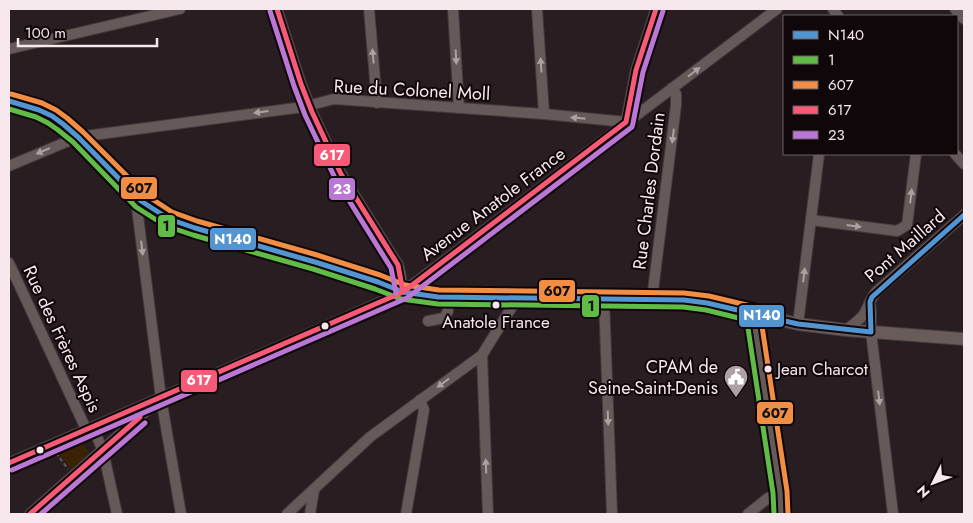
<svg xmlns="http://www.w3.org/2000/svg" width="973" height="523" font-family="Jost,sans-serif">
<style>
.green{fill:#3a2205}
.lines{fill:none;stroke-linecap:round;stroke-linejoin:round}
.minor-casing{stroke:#443a3d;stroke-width:12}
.major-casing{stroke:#443a3d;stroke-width:14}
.path{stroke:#625859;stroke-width:2;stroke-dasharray:4 2.5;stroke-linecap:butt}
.minor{stroke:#655a59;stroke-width:10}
.major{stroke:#695b5a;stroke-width:12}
.bus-1-casing{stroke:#0f0709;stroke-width:9}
.bus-2-casing{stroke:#0f0709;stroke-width:9}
.bus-3-casing{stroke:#0f0709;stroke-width:9}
.bus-4-casing{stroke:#0f0709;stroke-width:9}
.bus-5-casing{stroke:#0f0709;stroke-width:9}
.bus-1{stroke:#5395d1;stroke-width:5}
.bus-2{stroke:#60bb47;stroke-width:5}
.bus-3{stroke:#f28e43;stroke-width:5}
.bus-4{stroke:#f75a77;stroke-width:5}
.bus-5{stroke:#ba77d6;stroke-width:5}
.oneway{fill:#aea1a2}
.bus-dot{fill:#f6e8ec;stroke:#0f0709;stroke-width:2}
.labels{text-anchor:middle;stroke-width:4;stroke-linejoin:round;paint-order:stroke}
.bus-label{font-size:17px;fill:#f6e8ec;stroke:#0f0709}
.street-label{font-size:18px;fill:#f6e8ec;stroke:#0f0709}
.poi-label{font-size:18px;fill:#f6e8ec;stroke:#0f0709;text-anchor:end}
.line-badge{stroke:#0f0709;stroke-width:2}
.badge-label{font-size:14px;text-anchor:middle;font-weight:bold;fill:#fff}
.pale-badge-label{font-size:14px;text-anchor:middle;font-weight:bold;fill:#111}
</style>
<rect width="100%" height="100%" fill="#281d20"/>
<path class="green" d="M 76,443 C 83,443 86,445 88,452 L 84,458 L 71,469 L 58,453 Z"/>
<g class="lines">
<defs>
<g id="minor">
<polyline points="277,9 301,84 312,112 341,174 398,265 400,272 403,292"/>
<polyline points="369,9 377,103"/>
<polyline points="453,9 459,108"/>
<polyline points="537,9 544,114"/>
<polyline points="833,9 838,16"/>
<polyline points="955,9 964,19"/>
<polyline points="9,49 180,9"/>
<polyline points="626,122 636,70 656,9"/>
<polyline points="955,154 964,164"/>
<polyline points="9,166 78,137 303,107 334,99 544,114 626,122"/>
<polyline points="141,201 137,208 161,398 181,514"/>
<polyline points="811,220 897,231 907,225 916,154"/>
<polyline points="9,263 86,429 97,437 103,451 117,514"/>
<polyline points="604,299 612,514"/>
<polyline points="652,299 676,105 676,94 672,88"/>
<polyline points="870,302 871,314 871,332 893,514"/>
<polyline points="753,314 780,492 781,514"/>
<polyline points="428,321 444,318 448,311 447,297"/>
<polyline points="798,324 819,154"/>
<path d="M 846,330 C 852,325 860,320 864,314 C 869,306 870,299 876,292 L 964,215"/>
<polyline points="482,355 488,514"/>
<polyline points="9,463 329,325 403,292 777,9"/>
<polyline points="30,514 154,404"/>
<polyline points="287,514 370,437 482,355 518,297"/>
<polyline points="310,514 314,490"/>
<polyline points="406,514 424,410 420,400"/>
<polyline points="748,514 768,498 780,492"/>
</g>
<polyline id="major" points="9,101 39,110 52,116 63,124 78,137 141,201 169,219 195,228 315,262 378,282 403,292 438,297 496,297 684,300 707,303 798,324 846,330 964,339"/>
</defs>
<use href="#minor" class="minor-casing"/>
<use href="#major" class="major-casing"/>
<polyline class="path" points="56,453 68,469"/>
<use href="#minor" class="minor"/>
<use href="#major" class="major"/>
<defs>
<polyline id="bus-1" points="9,101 39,110 52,116 63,124 78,137 141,201 169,219 195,228 315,262 378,282 403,292 438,297 684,300 707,303 798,324 871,332 870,302 872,297 964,215"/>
<g id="bus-2">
<polyline points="9,109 36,117 48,123 58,130 73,142 136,207 166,226 193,235 313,269 375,289 401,299 438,304 683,307 706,310 751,321"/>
<polyline points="746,315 773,493 774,514"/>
</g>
<g id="bus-3">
<polyline points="11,94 42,103 56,110 67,118 83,132 146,195 172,212 197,221 317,255 380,275 405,285 439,290 684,293 709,296 755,307"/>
<polyline points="760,313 787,491 788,514"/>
</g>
<g id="bus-4">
<polyline points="277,9 301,84 312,112 341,174 398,265 403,292"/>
<polyline points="9,463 403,292 626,122 636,70 656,9"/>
<polyline points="30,514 140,417"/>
</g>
<g id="bus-5">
<polyline points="270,11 294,86 305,115 335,178 391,268 396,293"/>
<polyline points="12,470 407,298 632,127 633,123 643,72 663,11"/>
<polyline points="41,514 145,423"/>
</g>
</defs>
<use href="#bus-1" class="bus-1-casing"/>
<use href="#bus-2" class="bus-2-casing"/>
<use href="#bus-3" class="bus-3-casing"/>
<use href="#bus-4" class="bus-4-casing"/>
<use href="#bus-5" class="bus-5-casing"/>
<use href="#bus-1" class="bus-1"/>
<use href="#bus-2" class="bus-2"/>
<use href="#bus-3" class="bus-3"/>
<use href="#bus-4" class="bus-4"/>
<use href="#bus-5" class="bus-5"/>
</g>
<defs><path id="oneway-solid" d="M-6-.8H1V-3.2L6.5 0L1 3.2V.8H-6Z" transform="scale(1.25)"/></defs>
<g class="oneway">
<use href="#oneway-solid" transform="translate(373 56) rotate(-95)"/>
<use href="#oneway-solid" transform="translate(456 57) rotate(87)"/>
<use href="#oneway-solid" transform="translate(541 65) rotate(-94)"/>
<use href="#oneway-solid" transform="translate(694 72) rotate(-37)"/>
<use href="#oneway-solid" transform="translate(261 112) rotate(172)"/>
<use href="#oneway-solid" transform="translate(578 118) rotate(-174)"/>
<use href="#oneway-solid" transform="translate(673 136) rotate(97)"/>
<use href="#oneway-solid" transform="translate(43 151) rotate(157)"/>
<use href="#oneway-solid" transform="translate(911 196) rotate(-83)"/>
<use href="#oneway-solid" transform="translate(854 226) rotate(7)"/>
<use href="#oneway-solid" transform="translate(142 248) rotate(83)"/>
<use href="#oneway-solid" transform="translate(804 275) rotate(-83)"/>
<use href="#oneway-solid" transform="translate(443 383) rotate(144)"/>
<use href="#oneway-solid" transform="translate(879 398) rotate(83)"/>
<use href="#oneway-solid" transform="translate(608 418) rotate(88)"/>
<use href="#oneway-solid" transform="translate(486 466) rotate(-92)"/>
</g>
<defs>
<symbol id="civic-pin" viewBox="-11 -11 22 30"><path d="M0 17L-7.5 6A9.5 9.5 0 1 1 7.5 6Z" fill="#aea1a5" stroke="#0f0709"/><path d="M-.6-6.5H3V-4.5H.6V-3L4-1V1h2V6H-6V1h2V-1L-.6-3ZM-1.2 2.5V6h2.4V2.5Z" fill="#fff"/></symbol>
</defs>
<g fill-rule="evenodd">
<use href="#civic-pin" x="722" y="363" width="28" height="38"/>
</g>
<g class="bus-dot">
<circle cx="496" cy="305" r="4.5"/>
<circle cx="325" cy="326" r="4.5"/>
<circle cx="768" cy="369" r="4.5"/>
<circle cx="40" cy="450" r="4.5"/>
</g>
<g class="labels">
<g class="bus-label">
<text x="496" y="328">Anatole France</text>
<text x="777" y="375" text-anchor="start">Jean Charcot</text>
</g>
<g class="street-label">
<text transform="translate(412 90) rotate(3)" y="6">Rue du Colonel Moll</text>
<text transform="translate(649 191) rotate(-83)" y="6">Rue Charles Dordain</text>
<text transform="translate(493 204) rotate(-37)" y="6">Avenue Anatole France</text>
<text transform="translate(905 246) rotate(-41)" y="6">Pont Maillard</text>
<text transform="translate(62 339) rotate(65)" y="6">Rue des Frères Aspis</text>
</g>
<g class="poi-label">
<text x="718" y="373">CPAM de<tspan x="718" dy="21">Seine-Saint-Denis</tspan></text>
</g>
</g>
<g class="line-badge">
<rect x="313" y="143" width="38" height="24" rx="5" fill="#f75a77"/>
<rect x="120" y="176" width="38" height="24" rx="5" fill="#f28e43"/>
<rect x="328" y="177" width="28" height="24" rx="5" fill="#ba77d6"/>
<rect x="157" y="214" width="19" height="24" rx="5" fill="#60bb47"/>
<rect x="209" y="227" width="48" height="24" rx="5" fill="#5395d1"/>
<rect x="538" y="279" width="38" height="24" rx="5" fill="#f28e43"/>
<rect x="581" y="294" width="19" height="24" rx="5" fill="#60bb47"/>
<rect x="738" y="304" width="47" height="24" rx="5" fill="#5395d1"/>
<rect x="180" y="369" width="38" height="24" rx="5" fill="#f75a77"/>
<rect x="756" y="401" width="38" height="24" rx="5" fill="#f28e43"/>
</g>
<g class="badge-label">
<text x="332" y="160">617</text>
<text x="342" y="194">23</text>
<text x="233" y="244">N140</text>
<text x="762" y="320">N140</text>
<text x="199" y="385">617</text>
</g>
<g class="pale-badge-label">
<text x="139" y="193">607</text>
<text x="166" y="231">1</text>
<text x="557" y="296">607</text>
<text x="591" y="311">1</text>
<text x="775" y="418">607</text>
</g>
<rect width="973" height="523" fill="none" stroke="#f6e8ec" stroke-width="20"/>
<rect x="783" y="15" width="175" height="140" fill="#0f0709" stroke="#6b6164"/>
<rect x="793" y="31" width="25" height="8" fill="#5395d1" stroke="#6b6164"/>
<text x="828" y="40" font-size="15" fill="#f6e8ec">N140</text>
<rect x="793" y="56" width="25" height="8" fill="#60bb47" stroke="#6b6164"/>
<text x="828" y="65" font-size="15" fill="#f6e8ec">1</text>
<rect x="793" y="81" width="25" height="8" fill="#f28e43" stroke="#6b6164"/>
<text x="828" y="90" font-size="15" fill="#f6e8ec">607</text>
<rect x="793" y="106" width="25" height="8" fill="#f75a77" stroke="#6b6164"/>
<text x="828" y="115" font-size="15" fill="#f6e8ec">617</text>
<rect x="793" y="131" width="25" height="8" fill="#ba77d6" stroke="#6b6164"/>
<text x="828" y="140" font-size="15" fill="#f6e8ec">23</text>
<g transform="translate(933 483) rotate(228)" stroke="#0f0709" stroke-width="4" paint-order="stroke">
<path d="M0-4L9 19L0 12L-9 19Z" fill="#f6e8ec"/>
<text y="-8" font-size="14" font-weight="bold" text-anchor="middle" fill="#f6e8ec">N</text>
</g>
<path d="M18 38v8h139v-8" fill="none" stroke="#f6e8ec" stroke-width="2.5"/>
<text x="25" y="38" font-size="15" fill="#f6e8ec" stroke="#0f0709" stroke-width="4" paint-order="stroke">100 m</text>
</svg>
